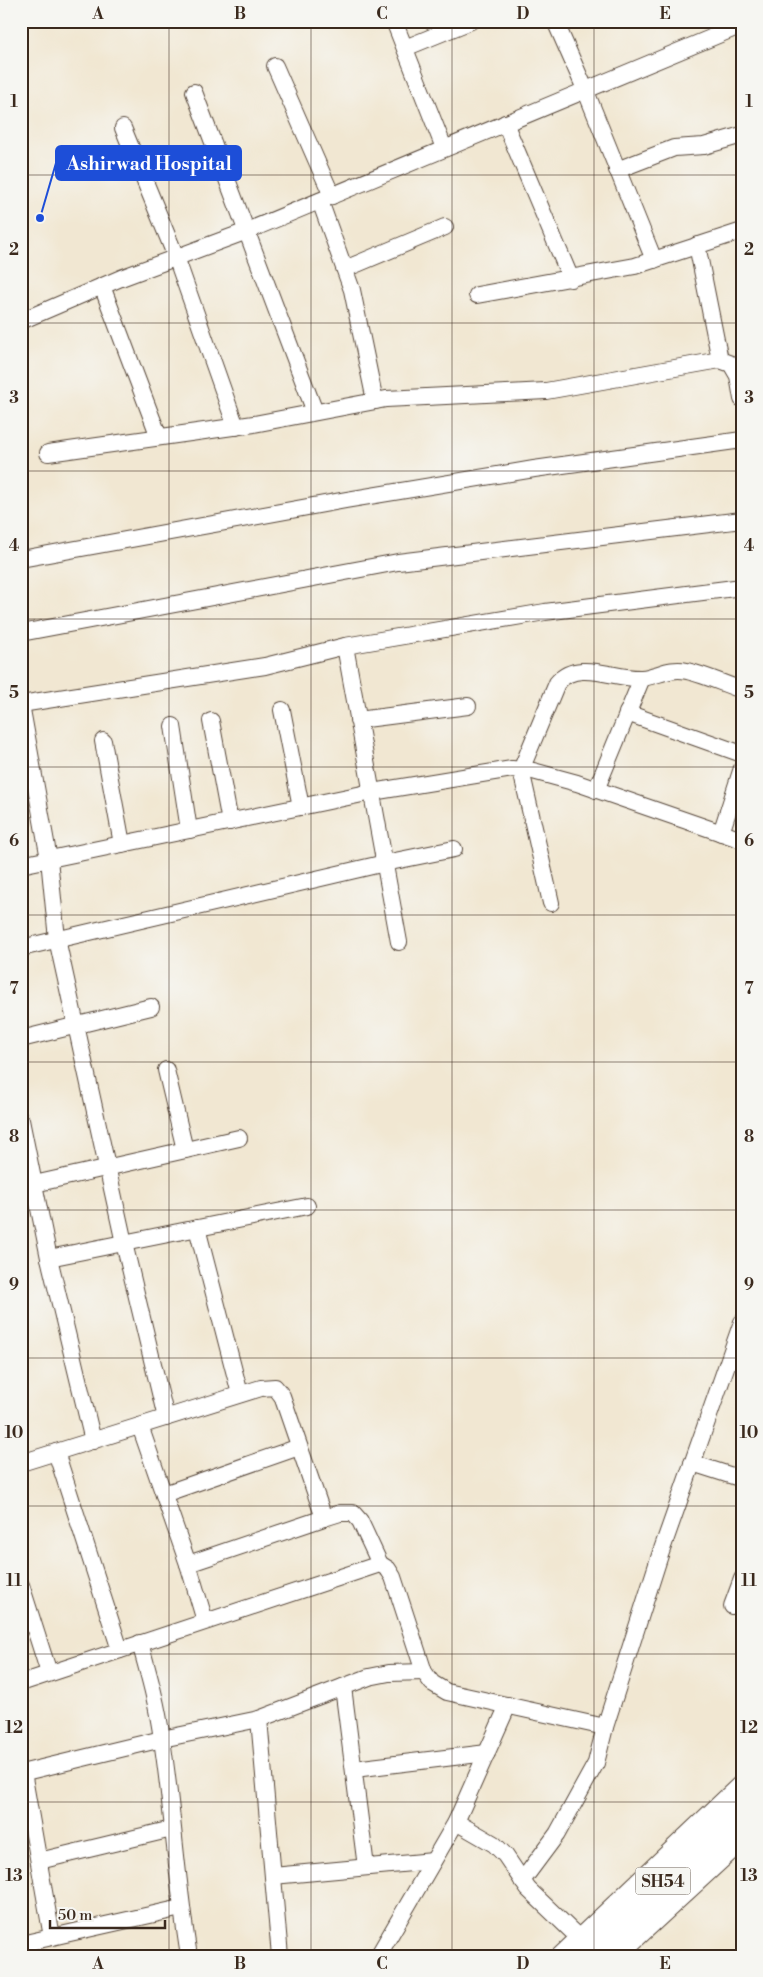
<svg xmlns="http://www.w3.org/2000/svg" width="763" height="1977" font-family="'Libre Bodoni',serif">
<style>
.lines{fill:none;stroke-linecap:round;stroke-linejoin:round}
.street-casing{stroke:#564639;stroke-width:18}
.primary-casing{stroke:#564639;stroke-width:28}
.street{stroke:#fff;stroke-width:16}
.primary{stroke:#fff;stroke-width:26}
.grid{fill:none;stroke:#3b2a1e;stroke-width:1;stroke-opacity:0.55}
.labels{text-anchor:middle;stroke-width:4;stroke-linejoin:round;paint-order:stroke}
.shield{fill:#f6f6f2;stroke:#73675e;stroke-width:1}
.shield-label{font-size:16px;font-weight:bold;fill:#3b2a1e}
.leader{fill:none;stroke:#1d4ed8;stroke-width:2}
.callout-dot{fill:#1d4ed8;stroke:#f6f6f2;stroke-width:2}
.callout{fill:#1d4ed8;stroke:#1d4ed8;stroke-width:2}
.callout-label{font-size:19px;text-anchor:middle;font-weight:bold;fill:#fff}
.neatline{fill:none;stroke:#3b2a1e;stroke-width:2}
.grid-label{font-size:16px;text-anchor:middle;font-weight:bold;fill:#3b2a1e}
</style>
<rect width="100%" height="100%" fill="#f6f6f2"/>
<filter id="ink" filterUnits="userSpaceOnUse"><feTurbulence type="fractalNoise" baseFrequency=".02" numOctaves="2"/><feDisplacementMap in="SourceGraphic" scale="10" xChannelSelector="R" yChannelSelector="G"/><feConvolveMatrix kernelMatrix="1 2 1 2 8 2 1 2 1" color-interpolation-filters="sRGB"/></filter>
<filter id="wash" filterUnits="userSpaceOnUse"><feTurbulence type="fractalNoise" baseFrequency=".0096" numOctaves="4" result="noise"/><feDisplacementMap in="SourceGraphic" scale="20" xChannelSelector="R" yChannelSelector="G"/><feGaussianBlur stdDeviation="1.12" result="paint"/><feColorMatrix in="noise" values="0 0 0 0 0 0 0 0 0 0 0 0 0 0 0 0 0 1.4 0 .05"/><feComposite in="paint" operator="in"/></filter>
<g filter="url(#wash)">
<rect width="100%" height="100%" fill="#f1e7d2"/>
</g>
<g filter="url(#ink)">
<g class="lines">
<defs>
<g id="street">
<polyline points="394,21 444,148"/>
<polyline points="555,21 585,89 654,260"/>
<polyline points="405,48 471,21"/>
<polyline points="275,66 332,196"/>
<polyline points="194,92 315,412"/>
<polyline points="505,123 571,279"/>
<polyline points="123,128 176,257 236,427"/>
<polyline points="617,170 674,148 704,146 742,135"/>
<polyline points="320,201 352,290 375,401"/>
<polyline points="697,245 720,360"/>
<polyline points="345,269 445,227"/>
<polyline points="102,286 159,437"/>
<polyline points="477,295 635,266 742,231"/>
<polyline points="21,321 121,278 247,231 742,25"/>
<polyline points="48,453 254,424 386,399 546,391 720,360 731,364 738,376 742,399"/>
<polyline points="21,559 346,500 534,469 742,440"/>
<polyline points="21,633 398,562 742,520"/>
<polyline points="345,646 399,942"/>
<polyline points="21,704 265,666 345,646 545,612 742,587"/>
<polyline points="21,704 49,859 57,939 124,1243 166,1418"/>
<polyline points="282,710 301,807"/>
<polyline points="627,713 742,754"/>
<polyline points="358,720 468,706"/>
<polyline points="211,721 230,822"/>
<polyline points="173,726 189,830"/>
<polyline points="103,741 122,844"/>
<polyline points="596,790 642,678"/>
<polyline points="721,833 742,768"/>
<polyline points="21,865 372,792 512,769 533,771 577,783 742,840"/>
<path d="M 551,903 L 521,770 L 557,683 C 578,658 615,680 642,678 C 658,676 670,667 687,671 C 705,675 724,684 742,690"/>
<polyline points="21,948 385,863 454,849"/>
<polyline points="21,1039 151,1007"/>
<polyline points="166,1070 185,1150"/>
<polyline points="21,1120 49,1258 93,1441"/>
<polyline points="21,1187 239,1138"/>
<polyline points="197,1228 240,1394"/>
<polyline points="49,1258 307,1206"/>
<polyline points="140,1426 188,1564 205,1621"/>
<polyline points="56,1452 120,1650"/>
<polyline points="21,1463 261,1388 275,1387 282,1396 324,1518"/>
<polyline points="692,1463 742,1479"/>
<polyline points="164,1494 299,1447"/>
<polyline points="188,1564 324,1518 340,1513 353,1513 360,1521 380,1564"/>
<polyline points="21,1585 49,1673"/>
<polyline points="732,1606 742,1579"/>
<path d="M 140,1643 C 149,1675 158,1707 162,1740 C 173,1812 177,1884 189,1956"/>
<polyline points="21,1683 380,1564 388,1569 393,1577 424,1672 432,1683 447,1692 605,1727"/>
<polyline points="343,1687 366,1867"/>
<polyline points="259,1719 280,1956"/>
<polyline points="354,1769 487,1753"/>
<polyline points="23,1772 52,1937"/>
<polyline points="21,1773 162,1739 259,1719 369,1677 389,1673 424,1672"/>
<polyline points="456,1822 494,1844 505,1855 528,1889 578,1937"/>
<polyline points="39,1861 172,1829"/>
<polyline points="273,1876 433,1861"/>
<polyline points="522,1881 557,1834 596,1763 605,1727 660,1555 742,1322"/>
<polyline points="21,1944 181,1908"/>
<polyline points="378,1956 456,1822 508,1705"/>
<polyline points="559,1956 742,1782"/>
</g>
<g id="primary">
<polyline points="584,1956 742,1806"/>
<polyline points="611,1956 742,1835"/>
</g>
</defs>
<use href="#street" class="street-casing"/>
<use href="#primary" class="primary-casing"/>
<use href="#street" class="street"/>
<use href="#primary" class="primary"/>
</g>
</g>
<path class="grid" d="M 169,21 L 169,1956M 311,21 L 311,1956M 452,21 L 452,1956M 594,21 L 594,1956M 21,175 L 742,175M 21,323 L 742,323M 21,471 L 742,471M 21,619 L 742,619M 21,767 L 742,767M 21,915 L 742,915M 21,1062 L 742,1062M 21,1210 L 742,1210M 21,1358 L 742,1358M 21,1506 L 742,1506M 21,1654 L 742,1654M 21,1802 L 742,1802"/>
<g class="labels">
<rect class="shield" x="635.5" y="1867.5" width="55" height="27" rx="4"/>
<g class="shield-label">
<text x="663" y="1887">SH54</text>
</g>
</g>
<path class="leader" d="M40 218L56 163"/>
<circle class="callout-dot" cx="40" cy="218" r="5"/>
<rect class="callout" x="56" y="146" width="185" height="34" rx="5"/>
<g class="callout-label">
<text x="149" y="170">Ashirwad Hospital</text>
</g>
<rect width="763" height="1977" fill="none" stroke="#f6f6f2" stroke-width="55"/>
<path d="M50 1920v8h115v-8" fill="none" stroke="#3b2a1e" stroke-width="2.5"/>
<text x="58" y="1920" font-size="15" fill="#3b2a1e" stroke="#f6f6f2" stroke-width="4" paint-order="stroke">50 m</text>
<rect x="28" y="28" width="708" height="1922" class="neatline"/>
<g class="grid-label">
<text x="98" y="19">A</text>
<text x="240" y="19">B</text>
<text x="382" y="19">C</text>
<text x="523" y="19">D</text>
<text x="665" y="19">E</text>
<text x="14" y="107">1</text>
<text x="749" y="107">1</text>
<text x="14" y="255">2</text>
<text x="749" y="255">2</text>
<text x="14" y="403">3</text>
<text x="749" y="403">3</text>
<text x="14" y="551">4</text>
<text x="749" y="551">4</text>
<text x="14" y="698">5</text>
<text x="749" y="698">5</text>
<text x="14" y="846">6</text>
<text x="749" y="846">6</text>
<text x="14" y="994">7</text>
<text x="749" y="994">7</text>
<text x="14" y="1142">8</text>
<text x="749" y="1142">8</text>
<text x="14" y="1290">9</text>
<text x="749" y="1290">9</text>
<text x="14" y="1438">10</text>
<text x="749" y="1438">10</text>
<text x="14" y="1586">11</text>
<text x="749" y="1586">11</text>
<text x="14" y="1733">12</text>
<text x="749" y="1733">12</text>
<text x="14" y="1881">13</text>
<text x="749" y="1881">13</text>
<text x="98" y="1969">A</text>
<text x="240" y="1969">B</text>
<text x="382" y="1969">C</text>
<text x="523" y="1969">D</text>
<text x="665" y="1969">E</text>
</g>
</svg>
